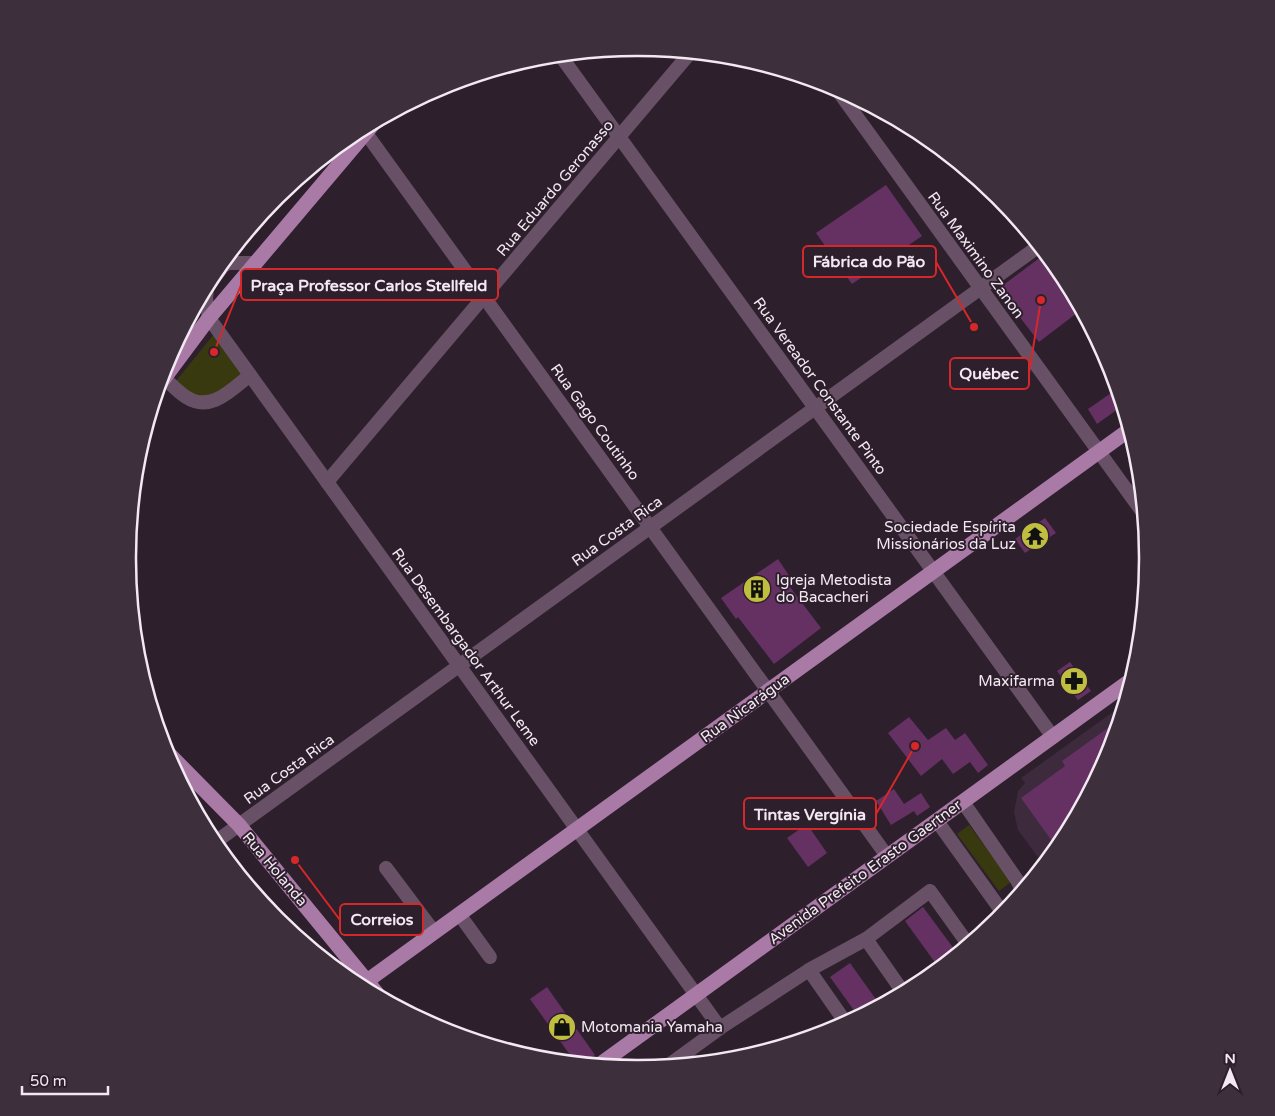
<svg xmlns="http://www.w3.org/2000/svg" width="1275" height="1116" font-family="'Varela Round',sans-serif">
<style>
.built{fill:#3d2a3c}
.green{fill:#393910}
.building{fill:#643162}
.lines{fill:none;stroke-linecap:round;stroke-linejoin:round}
.minor{stroke:#685166;stroke-width:14}
.major{stroke:#aa7aa7;stroke-width:15}
.labels{text-anchor:middle;stroke-width:4;stroke-linejoin:round;paint-order:stroke}
.street-label{font-size:15px;fill:#f3e9f2;stroke:#2e1f2d}
.poi-label{font-size:15px;fill:#f3e9f2;stroke:#2e1f2d;text-anchor:end}
.rim{fill:none;stroke:#f3e9f2;stroke-width:2.5}
.leader{fill:none;stroke:#d62828;stroke-width:2}
.callout-dot{fill:#d62828;stroke:#2e1f2d;stroke-width:2}
.callout{fill:#2e1f2d;stroke:#d62828;stroke-width:2}
.callout-label{font-size:16px;text-anchor:middle;font-weight:bold;fill:#f3e9f2}
</style>
<rect width="100%" height="100%" fill="#2e1f2d"/>
<polygon class="built" points="1124,704 1109,754 1062,842 1043,864 1018,830 1014,812 1018,791 1025,783 1021,778"/>
<g class="green">
<path d="M 215,333 L 242,372 C 229,384 211,404 191,394 C 185,391 180,385 176,381 Z"/>
<polygon points="969,825 1011,882 999,891 957,834"/>
</g>
<g class="building">
<polygon points="886,185 922,236 852,284 816,233"/>
<polygon points="1045,254 1062,275 1081,310 1039,342 998,289"/>
<polygon points="1117,389 1122,406 1097,424 1088,409"/>
<polygon points="1045,518 1056,533 1025,553 1015,539"/>
<polygon points="778,559 792,580 787,583 821,628 774,664 738,617 736,619 721,598"/>
<polygon points="1070,662 1091,691 1078,700 1057,671"/>
<polygon points="909,717 928,740 946,728 955,740 965,733 988,765 978,773 970,762 953,774 942,759 921,776 888,733"/>
<polygon points="1119,720 1109,754 1062,842 1057,848 1021,798 1065,766 1062,761"/>
<polygon points="894,789 904,804 921,793 930,807 917,816 914,811 891,825 876,801"/>
<polygon points="807,824 827,853 808,867 787,838"/>
<polygon points="923,907 957,953 939,968 905,921"/>
<polygon points="850,963 880,1005 858,1016 830,977"/>
<polygon points="547,987 595,1055 582,1063 575,1062 530,999"/>
</g>
<g class="lines">
<g class="minor">
<polyline points="560,55 1053,737"/>
<polyline points="836,88 1144,514"/>
<polyline points="363,129 887,856"/>
<polyline points="256,263 228,263 223,266 207,288 206,299 209,318 720,1028 809,970 866,939 930,891 968,944"/>
<path d="M 162,376 C 170,383 177,391 186,397 C 211,413 231,390 250,375"/>
<polyline points="327,482 690,53"/>
<polyline points="963,802 1017,880 1022,890"/>
<polyline points="937,821 1003,913"/>
<polyline points="214,843 1039,246"/>
<polyline points="386,868 434,932"/>
<polyline points="459,914 490,957"/>
<polyline points="866,939 903,992"/>
<polyline points="809,970 846,1023"/>
<polyline points="669,1065 720,1028"/>
</g>
<g class="major">
<polyline points="159,385 209,318 374,123"/>
<polyline points="164,749 239,825 379,996"/>
<polyline points="360,986 1129,430"/>
<polyline points="599,1065 1131,680"/>
</g>
</g>
<defs>
<symbol id="temple-disc" viewBox="-11 -11 22 22"><circle r="9.5" fill="#c0be41" stroke="#2e1f2d"/><path d="M0-6L5-2H3V0L6.5 2.5H4V6H1.5V3h-3V6H-4V2.5H-6.5L-3 0V-2H-5Z" fill="#111"/></symbol>
<symbol id="building-disc" viewBox="-11 -11 22 22"><circle r="9.5" fill="#c0be41" stroke="#2e1f2d"/><path d="M-4-6H4V6H1V3H-1V6H-4ZM-2.5-4.3h1.7v1.8h-1.7ZM.8-4.3h1.7v1.8H.8ZM-2.5-1h1.7V.8h-1.7ZM.8-1h1.7V.8H.8Z" fill="#111"/></symbol>
<symbol id="pharmacy-disc" viewBox="-11 -11 22 22"><circle r="9.5" fill="#c0be41" stroke="#2e1f2d"/><path d="M-2-6h4v4h4v4h-4v4h-4v-4h-4v-4h4Z" fill="#111"/></symbol>
<symbol id="shop-disc" viewBox="-11 -11 22 22"><circle r="9.5" fill="#c0be41" stroke="#2e1f2d"/><path d="M-5-2.5h2.3a2.7 3.5 0 0 1 5.4 0H5L5.5 6h-11ZM-1.5-2.5h3a1.5 2.3 0 0 0-3 0Z" fill="#111"/></symbol>
</defs>
<g fill-rule="evenodd">
<use href="#temple-disc" x="1019" y="520" width="32" height="32"/>
<use href="#building-disc" x="741" y="573" width="32" height="32"/>
<use href="#pharmacy-disc" x="1058" y="665" width="32" height="32"/>
<use href="#shop-disc" x="546" y="1011" width="32" height="32"/>
</g>
<g class="labels">
<g class="street-label">
<text transform="translate(555 188) rotate(-50)" y="5">Rua Eduardo Geronasso</text>
<text transform="translate(976 255) rotate(54)" y="5">Rua Maximino Zanon</text>
<text transform="translate(820 386) rotate(54)" y="5">Rua Vereador Constante Pinto</text>
<text transform="translate(595 422) rotate(54)" y="5">Rua Gago Coutinho</text>
<text transform="translate(617 531) rotate(-36)" y="5">Rua Costa Rica</text>
<text transform="translate(466 647) rotate(54)" y="5">Rua Desembargador Arthur Leme</text>
<text transform="translate(745 708) rotate(-36)" y="5">Rua Nicarágua</text>
<text transform="translate(289 769) rotate(-36)" y="5">Rua Costa Rica</text>
<text transform="translate(275 869) rotate(50)" y="5">Rua Holanda</text>
<text transform="translate(865 872) rotate(-36)" y="5">Avenida Prefeito Erasto Gaertner</text>
</g>
<g class="poi-label">
<text x="1016" y="532">Sociedade Espírita<tspan x="1016" dy="17">Missionários da Luz</tspan></text>
<text x="776" y="585" text-anchor="start">Igreja Metodista<tspan x="776" dy="17">do Bacacheri</tspan></text>
<text x="1055" y="686">Maxifarma</text>
<text x="581" y="1032" text-anchor="start">Motomania Yamaha</text>
</g>
</g>
<path d="M0 0H1275V1116H0ZM637 56H638A501 501 0 0 1 1139 557V559A501 501 0 0 1 638 1060H637A501 501 0 0 1 136 559V557A501 501 0 0 1 637 56Z" fill="#3e2f3d" fill-rule="evenodd"/>
<path class="rim" d="M637 56H638A501 501 0 0 1 1139 557V559A501 501 0 0 1 638 1060H637A501 501 0 0 1 136 559V557A501 501 0 0 1 637 56Z"/>
<path class="leader" d="M974 327L936 262M214 352L241 285M1041 300L1029 373M915 746L876 814M295 860L340 920"/>
<g class="callout-dot">
<circle cx="974" cy="327" r="5"/>
<circle cx="214" cy="352" r="5"/>
<circle cx="1041" cy="300" r="5"/>
<circle cx="915" cy="746" r="5"/>
<circle cx="295" cy="860" r="5"/>
</g>
<g class="callout">
<rect x="803" y="246" width="133" height="31" rx="5"/>
<rect x="241" y="269" width="257" height="31" rx="5"/>
<rect x="950" y="358" width="79" height="31" rx="5"/>
<rect x="744" y="798" width="132" height="31" rx="5"/>
<rect x="340" y="904" width="83" height="31" rx="5"/>
</g>
<g class="callout-label">
<text x="869" y="267">Fábrica do Pão</text>
<text x="369" y="291">Praça Professor Carlos Stellfeld</text>
<text x="989" y="379">Québec</text>
<text x="810" y="820">Tintas Vergínia</text>
<text x="382" y="925">Correios</text>
</g>
<g transform="translate(1230 1071)" stroke="#2e1f2d" stroke-width="4" paint-order="stroke">
<path d="M0-4L9 19L0 12L-9 19Z" fill="#f3e9f2"/>
<text y="-8" font-size="14" font-weight="bold" text-anchor="middle" fill="#f3e9f2">N</text>
</g>
<path d="M22 1086v8h86v-8" fill="none" stroke="#f3e9f2" stroke-width="2.5"/>
<text x="30" y="1086" font-size="15" fill="#f3e9f2" stroke="#2e1f2d" stroke-width="4" paint-order="stroke">50 m</text>
</svg>
